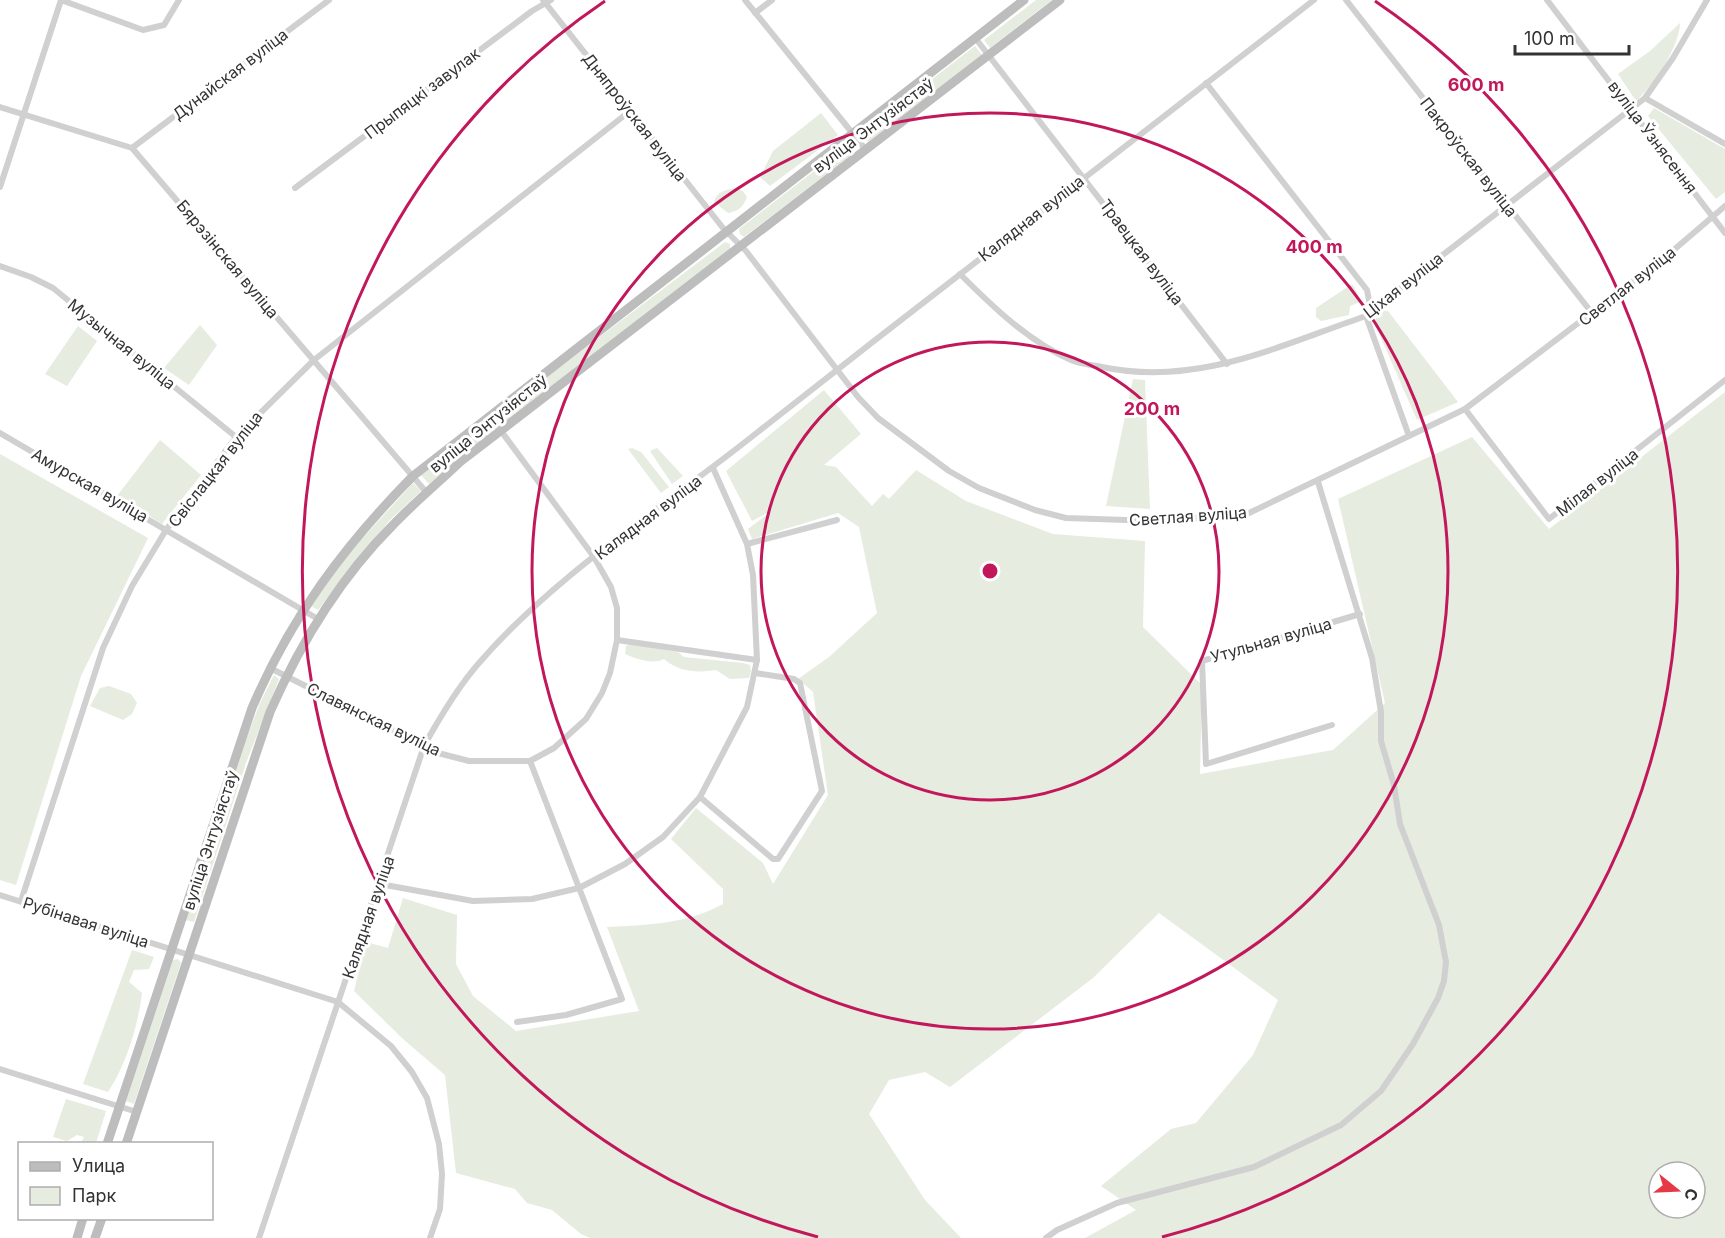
<svg xmlns="http://www.w3.org/2000/svg" width="1725" height="1238" font-family="Inter,sans-serif">
<style>
.green{fill:#e6ecdf;fill-rule:evenodd}
.lines{fill:none;stroke-linecap:round;stroke-linejoin:round}
.street{stroke:#d0d0d0;stroke-width:6}
.secondary{stroke:#bdbdbd;stroke-width:9}
.ring{fill:none;stroke:#c2185b;stroke-width:3}
.labels{text-anchor:middle;stroke-width:6;stroke-linejoin:round;paint-order:stroke}
.street-label{font-size:16px;fill:#333;stroke:#fff}
.centre{fill:#c2185b;stroke:#fff;stroke-width:3}
.ring-label{font-size:18px;text-anchor:middle;font-weight:bold;fill:#c2185b;stroke:#fff;stroke-width:6;stroke-linejoin:round;paint-order:stroke}
</style>
<rect width="100%" height="100%" fill="#fff"/>
<g class="green">
<polygon points="1036,0 1052,0 990,48 984,40"/>
<path d="M 1680,23 C 1680,46 1653,86 1636,101 L 1618,74 L 1650,51 Z"/>
<polygon points="975,46 982,55 868,142 861,134"/>
<polygon points="1654,108 1725,149 1725,192 1716,199 1648,116"/>
<polygon points="821,113 838,135 770,186 760,177 773,151"/>
<polygon points="844,148 850,156 744,237 740,234 739,229"/>
<path d="M 736,188 L 743,191 L 747,197 C 743,207 739,211 728,213 L 714,202 C 717,191 725,190 736,188 Z"/>
<polygon points="725,242 730,244 730,250 505,423 500,420 499,413"/>
<polygon points="1352,284 1358,294 1360,302 1350,306 1349,315 1321,321 1316,317 1316,308"/>
<polygon points="1381,310 1388,311 1458,402 1417,420 1374,322"/>
<polygon points="200,325 217,345 189,385 164,368"/>
<polygon points="78,326 97,341 67,386 45,374"/>
<polygon points="1133,379 1145,380 1150,509 1106,506"/>
<path d="M 824,390 L 861,434 L 824,465 L 836,467 L 872,506 L 883,494 L 889,499 L 916,470 L 966,501 L 1053,534 L 1145,541 L 1143,627 L 1202,685 L 1200,774 L 1333,750 L 1385,703 L 1338,499 L 1472,437 L 1549,529 L 1725,392 L 1725,1238 L 1085,1238 L 1136,1210 L 1101,1186 L 1171,1129 L 1196,1123 L 1253,1055 L 1278,1000 L 1159,913 L 1093,978 L 950,1087 L 925,1072 L 889,1080 L 869,1114 L 925,1200 L 961,1238 L 590,1238 L 581,1234 L 552,1210 L 527,1203 L 515,1189 L 456,1173 L 445,1075 L 403,1039 L 354,991 L 366,942 L 388,948 L 403,898 L 457,915 L 456,964 L 473,996 L 516,1031 L 639,1011 L 607,927 C 649,925 686,924 723,904 L 723,889 L 671,839 L 696,808 L 763,863 L 773,884 L 828,795 L 813,692 L 798,679 L 829,657 L 877,613 L 859,527 L 838,513 L 752,539 L 748,529 L 770,512 L 764,505 L 769,512 L 752,521 L 726,471 ZM 1659,1172 L 1695,1172 L 1695,1208 L 1659,1208 Z"/>
<polygon points="487,424 491,424 493,431 429,484 421,475"/>
<polygon points="160,440 201,475 162,524 117,496"/>
<polygon points="632,448 641,452 669,487 661,493 628,449"/>
<polygon points="657,448 683,476 672,484 650,451"/>
<polygon points="0,454 148,538 81,676 16,885 0,880"/>
<polygon points="413,483 421,491 390,520 318,610 311,606 340,563"/>
<path d="M 631,644 L 678,652 L 684,657 L 743,663 L 750,665 L 751,671 L 749,678 L 730,679 L 716,670 C 699,673 678,672 664,659 C 652,665 637,659 625,654 L 626,646 Z"/>
<polygon points="274,675 279,679 246,763 194,922 185,920 238,760 260,703"/>
<polygon points="109,686 131,694 137,703 132,714 123,720 90,706 100,688"/>
<path d="M 132,950 L 154,957 L 149,969 L 134,970 L 129,982 L 142,993 C 138,1026 126,1065 108,1092 L 83,1084 Z"/>
<polygon points="178,959 181,963 134,1104 126,1101 173,960"/>
<polygon points="66,1099 106,1111 96,1143 81,1143 84,1137 77,1135 67,1141 53,1137"/>
</g>
<g class="lines">
<g class="street">
<polyline points="61,0 143,30 164,25 179,0"/>
<polyline points="543,0 723,228 746,251 858,397 878,418 949,471 979,488 1035,510 1066,518 1155,521 1247,514 1465,409 1669,254 1725,206"/>
<polyline points="745,0 866,150"/>
<polyline points="1346,0 1592,313"/>
<polyline points="1547,0 1725,233"/>
<polyline points="755,13 772,0"/>
<polyline points="976,39 1227,364"/>
<polyline points="1206,83 1367,290 1370,306"/>
<polyline points="1645,98 1725,144"/>
<polyline points="0,107 132,148 427,493"/>
<polyline points="132,148 329,0"/>
<polyline points="0,187 61,0"/>
<polyline points="295,188 532,11 551,0"/>
<polyline points="0,266 31,277 53,288 236,437"/>
<path d="M 960,274 C 992,306 1029,342 1071,360 C 1080,364 1092,365 1102,367 C 1197,387 1278,346 1366,316 L 1370,306 L 1386,299 L 1645,98 L 1673,58 L 1707,0"/>
<polyline points="1366,316 1409,436"/>
<polyline points="1465,409 1549,519 1725,380"/>
<polyline points="0,433 318,619"/>
<polyline points="747,544 837,520"/>
<polyline points="617,640 757,660"/>
<polyline points="270,668 438,753 469,761 530,761 554,748 586,719 602,693 610,673 617,640 617,608 611,587 594,557 490,416"/>
<polyline points="1332,725 1206,764 1202,661 1360,614"/>
<polyline points="700,797 773,859 778,859 822,791 800,683 794,679 755,673"/>
<polyline points="380,884 473,901 532,899 579,888 625,864 663,837 700,797 747,707 757,660 753,575 747,544 713,468"/>
<polyline points="0,895 338,1002 391,1046 412,1072 427,1098 439,1144 442,1174 440,1209 430,1238"/>
<polyline points="21,901 103,648 132,586 166,530 236,437 314,360 630,111"/>
<polyline points="517,1022 566,1015 622,999 530,761"/>
<polyline points="0,1069 137,1112"/>
<path d="M 259,1238 L 424,746 C 440,717 457,688 479,663 C 557,573 661,509 754,435 C 940,289 1127,144 1314,0"/>
<polyline points="1046,1238 1057,1230 1117,1203 1254,1167 1341,1125 1381,1091 1413,1044 1438,998 1444,981 1446,962 1439,925 1400,824 1394,785 1381,741 1381,712 1372,658 1318,482"/>
</g>
<g class="secondary">
<path d="M 107,1144 L 252,708 C 291,617 344,546 413,476 L 1024,0"/>
<path d="M 126,1144 L 270,712 C 300,644 340,578 393,525 C 414,503 438,483 460,462 L 1060,0"/>
<polyline points="77,1238 83,1218"/>
<polyline points="95,1238 102,1218"/>
</g>
</g>
<g class="ring">
<circle cx="990" cy="571" r="229"/>
<circle cx="990" cy="571" r="458"/>
<path d="M818 1237A688 688 0 0 1 605 1M1375 1A688 688 0 0 1 1162 1237"/>
</g>
<g class="labels">
<g class="street-label">
<text transform="translate(230 74) rotate(-37)" y="6">Дунайская вуліца</text>
<text transform="translate(422 93) rotate(-37)" y="6">Прыпяцкі завулак</text>
<text transform="translate(635 117) rotate(52)" y="6">Дняпроўская вуліца</text>
<text transform="translate(873 125) rotate(-37)" y="6">вуліца Энтузіястаў</text>
<text transform="translate(1653 137) rotate(53)" y="6">вуліца Ўзнясення</text>
<text transform="translate(1469 157) rotate(52)" y="6">Пакроўская вуліца</text>
<text transform="translate(1031 218) rotate(-38)" y="6">Калядная вуліца</text>
<text transform="translate(1142 252) rotate(53)" y="6">Траецкая вуліца</text>
<text transform="translate(228 259) rotate(50)" y="6">Бярэзінская вуліца</text>
<text transform="translate(1403 285) rotate(-38)" y="6">Ціхая вуліца</text>
<text transform="translate(1627 286) rotate(-38)" y="6">Светлая вуліца</text>
<text transform="translate(122 344) rotate(39)" y="6">Музычная вуліца</text>
<text transform="translate(488 423) rotate(-39)" y="6">вуліца Энтузіястаў</text>
<text transform="translate(215 469) rotate(-52)" y="6">Свіслацкая вуліца</text>
<text transform="translate(1597 482) rotate(-38)" y="6">Мілая вуліца</text>
<text transform="translate(90 485) rotate(30)" y="6">Амурская вуліца</text>
<text transform="translate(1188 516) rotate(-4)" y="6">Светлая вуліца</text>
<text transform="translate(648 517) rotate(-37)" y="6">Калядная вуліца</text>
<text transform="translate(1271 640) rotate(-16)" y="6">Утульная вуліца</text>
<text transform="translate(374 719) rotate(26)" y="6">Славянская вуліца</text>
<text transform="translate(210 840) rotate(-72)" y="6">вуліца Энтузіястаў</text>
<text transform="translate(368 917) rotate(-71)" y="6">Калядная вуліца</text>
<text transform="translate(86 922) rotate(18)" y="6">Рубінавая вуліца</text>
</g>
</g>
<circle cx="990" cy="571" r="9" class="centre"/>
<g class="ring-label">
<text x="1476" y="91">600 m</text>
<text x="1314" y="253">400 m</text>
<text x="1152" y="415">200 m</text>
</g>
<rect x="18" y="1142" width="195" height="78" fill="#ffffff" stroke="#adadad" stroke-width="1.5"/>
<rect x="30" y="1162" width="30" height="9" fill="#bdbdbd" stroke="#adadad" stroke-width="1.5"/>
<text x="72" y="1172" font-size="18" fill="#333333">Улица</text>
<rect x="30" y="1187" width="30" height="18" fill="#e6ecdf" stroke="#adadad" stroke-width="1.5"/>
<text x="72" y="1202" font-size="18" fill="#333333">Парк</text>
<g transform="translate(1677 1190) rotate(108)"><circle r="28" fill="#ffffff" stroke="#adadad" stroke-width="1.5"/>
<path d="M0-4.5L10 22L0 15L-10 22Z" fill="#e63946"/>
<text y="-9" font-size="16" font-weight="bold" text-anchor="middle" fill="#333333">С</text>
</g>
<path d="M1515 45v9h114v-9" fill="none" stroke="#333333" stroke-width="3"/>
<text x="1524" y="45" font-size="18" fill="#333333" stroke="#ffffff" stroke-width="4.5" paint-order="stroke">100 m</text>
</svg>
